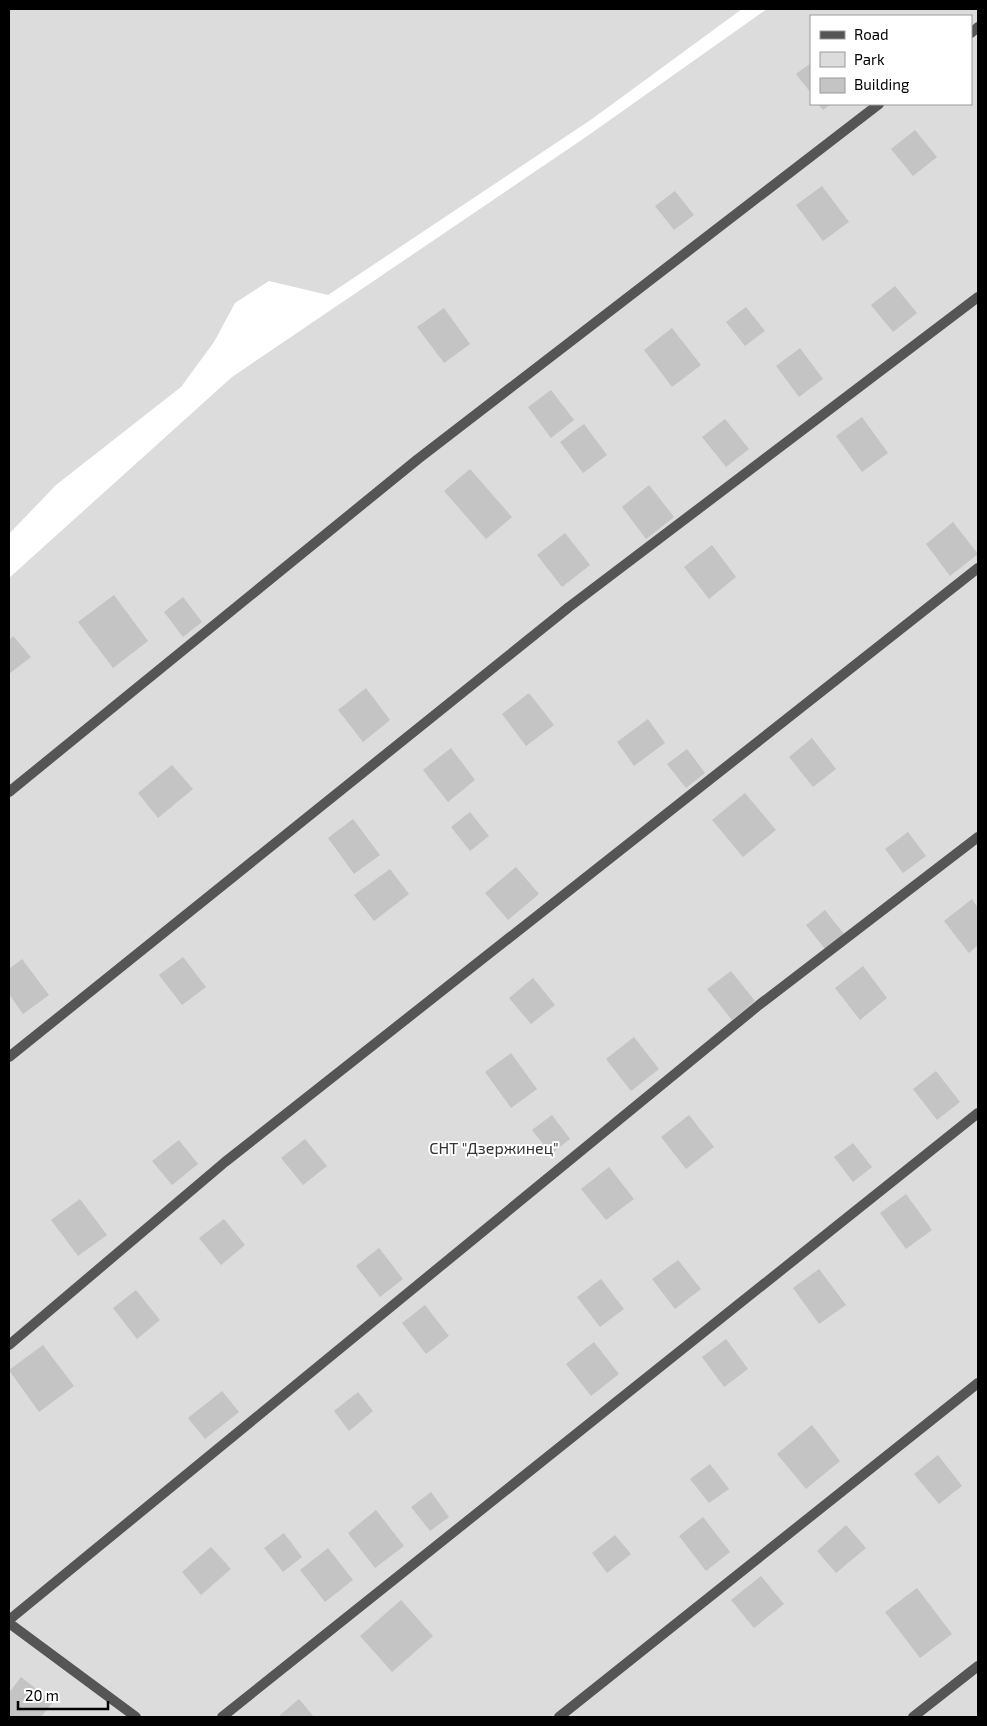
<svg xmlns="http://www.w3.org/2000/svg" width="987" height="1726" font-family="'Exo 2',sans-serif">
<style>
.green{fill:#dcdcdc;fill-rule:evenodd}
.building{fill:#c4c4c4}
.lines{fill:none;stroke-linecap:round;stroke-linejoin:round}
.lane{stroke:#555;stroke-width:10}
.street{stroke:#555;stroke-width:10}
.labels{text-anchor:middle;stroke-width:4;stroke-linejoin:round;paint-order:stroke}
.park-label{font-size:16px;fill:#333;stroke:#fff}
</style>
<rect width="100%" height="100%" fill="#fff"/>
<g class="green">
<polygon points="9,9 742,9 592,119 328,295 269,281 235,303 214,342 181,387 56,485 9,534"/>
<path d="M 767,9 L 978,9 L 978,1717 L 9,1717 L 9,578 L 232,377 L 583,139 ZM 811,16 L 971,16 L 971,104 L 811,104 Z"/>
</g>
<g class="building">
<polygon points="811,63 811,93 796,74"/>
<polygon points="818,104 831,104 823,110"/>
<polygon points="915,130 937,157 913,176 891,149"/>
<polygon points="822,186 849,222 823,241 796,205"/>
<polygon points="675,191 694,215 674,230 655,206"/>
<polygon points="895,286 917,313 893,332 871,305"/>
<polygon points="746,307 765,331 745,346 726,322"/>
<polygon points="444,308 470,344 444,363 417,327"/>
<polygon points="672,328 701,365 672,387 644,350"/>
<polygon points="800,348 823,379 799,397 776,366"/>
<polygon points="551,390 574,420 551,438 528,407"/>
<polygon points="862,417 888,453 862,472 836,436"/>
<polygon points="725,419 749,449 726,467 702,437"/>
<polygon points="584,424 607,455 583,473 560,442"/>
<polygon points="470,469 512,517 486,539 444,491"/>
<polygon points="649,485 674,517 646,539 622,507"/>
<polygon points="953,522 978,554 950,576 926,544"/>
<polygon points="565,533 590,565 562,587 537,555"/>
<polygon points="712,545 736,577 709,599 684,567"/>
<polygon points="114,595 148,641 113,668 78,622"/>
<polygon points="183,597 202,622 183,637 164,612"/>
<polygon points="13,636 31,657 9,674 9,640"/>
<polygon points="366,688 390,720 363,742 338,710"/>
<polygon points="529,693 554,725 526,746 502,714"/>
<polygon points="648,719 665,743 634,766 617,742"/>
<polygon points="812,738 836,769 813,787 789,757"/>
<polygon points="451,748 475,780 448,802 423,770"/>
<polygon points="687,749 705,773 686,788 667,764"/>
<polygon points="172,765 193,789 158,818 138,793"/>
<polygon points="745,793 776,830 743,857 712,820"/>
<polygon points="470,812 489,836 470,851 451,827"/>
<polygon points="353,819 380,855 354,874 328,838"/>
<polygon points="908,832 926,856 903,873 885,849"/>
<polygon points="516,867 539,894 508,920 485,893"/>
<polygon points="390,869 409,894 374,921 354,895"/>
<polygon points="972,899 978,908 978,945 969,953 944,921"/>
<polygon points="825,910 844,934 825,949 806,925"/>
<polygon points="183,957 206,987 182,1005 159,975"/>
<polygon points="22,959 49,995 23,1014 9,994 9,969"/>
<polygon points="863,966 887,998 860,1020 835,988"/>
<polygon points="731,971 755,1001 732,1020 707,989"/>
<polygon points="533,978 555,1005 531,1024 509,998"/>
<polygon points="634,1037 659,1069 631,1091 606,1059"/>
<polygon points="511,1053 537,1089 511,1108 485,1072"/>
<polygon points="936,1071 960,1102 937,1120 913,1089"/>
<polygon points="552,1115 570,1139 551,1154 532,1130"/>
<polygon points="689,1115 714,1147 686,1169 661,1137"/>
<polygon points="305,1139 327,1166 303,1185 281,1158"/>
<polygon points="179,1140 198,1164 172,1185 152,1161"/>
<polygon points="853,1143 872,1167 853,1182 834,1157"/>
<polygon points="609,1167 634,1199 606,1220 581,1189"/>
<polygon points="906,1194 932,1230 906,1249 880,1213"/>
<polygon points="80,1199 107,1235 78,1256 51,1220"/>
<polygon points="224,1219 245,1245 221,1265 199,1238"/>
<polygon points="379,1248 403,1279 380,1297 356,1266"/>
<polygon points="678,1260 701,1289 675,1309 652,1279"/>
<polygon points="819,1269 846,1305 819,1324 793,1288"/>
<polygon points="601,1279 624,1309 600,1327 577,1297"/>
<polygon points="136,1290 160,1320 137,1339 113,1308"/>
<polygon points="425,1305 449,1336 426,1354 402,1323"/>
<polygon points="726,1339 748,1369 724,1387 702,1357"/>
<polygon points="594,1342 619,1374 591,1396 566,1364"/>
<polygon points="43,1345 74,1386 39,1412 9,1370"/>
<polygon points="222,1391 239,1412 205,1439 188,1418"/>
<polygon points="358,1392 373,1411 349,1431 334,1411"/>
<polygon points="812,1425 840,1461 806,1489 777,1454"/>
<polygon points="938,1455 962,1486 939,1504 914,1474"/>
<polygon points="710,1464 729,1489 709,1503 690,1479"/>
<polygon points="431,1492 449,1517 430,1531 411,1507"/>
<polygon points="376,1510 404,1546 375,1568 348,1533"/>
<polygon points="703,1517 730,1552 706,1571 679,1536"/>
<polygon points="846,1525 866,1548 836,1573 817,1551"/>
<polygon points="284,1533 302,1557 283,1572 264,1548"/>
<polygon points="615,1535 631,1554 607,1573 592,1553"/>
<polygon points="211,1547 231,1569 201,1595 182,1572"/>
<polygon points="328,1548 353,1580 325,1602 300,1570"/>
<polygon points="761,1576 784,1604 754,1628 731,1600"/>
<polygon points="917,1588 952,1634 920,1658 885,1612"/>
<polygon points="401,1600 433,1636 392,1672 360,1636"/>
<polygon points="21,1677 53,1702 41,1717 9,1717 9,1693"/>
<polygon points="299,1699 314,1717 281,1717 280,1715"/>
</g>
<g class="lines">
<g class="lane">
<polyline points="9,1057 569,607 978,297"/>
<polyline points="9,1345 225,1162 978,568"/>
<polyline points="9,1620 759,1005 978,837"/>
<polyline points="222,1717 978,1113"/>
<polyline points="559,1717 978,1383"/>
<polyline points="913,1717 978,1666"/>
</g>
<g class="street">
<polyline points="971,33 978,27"/>
<polyline points="9,792 418,459 879,104"/>
<polyline points="9,1623 136,1717"/>
</g>
</g>
<g class="labels">
<g class="park-label">
<text x="494" y="1154">СНТ "Дзержинец"</text>
</g>
</g>
<rect width="987" height="1726" fill="none" stroke="#000000" stroke-width="20"/>
<rect x="810" y="15" width="162" height="90" fill="#ffffff" stroke="#999999"/>
<rect x="820" y="31" width="25" height="8" fill="#555555" stroke="#999999"/>
<text x="854" y="40" font-size="15" fill="#000000">Road</text>
<rect x="820" y="52" width="25" height="15" fill="#dcdcdc" stroke="#999999"/>
<text x="854" y="65" font-size="15" fill="#000000">Park</text>
<rect x="820" y="78" width="25" height="15" fill="#c4c4c4" stroke="#999999"/>
<text x="854" y="90" font-size="15" fill="#000000">Building</text>
<path d="M18 1701v8h90v-8" fill="none" stroke="#000000" stroke-width="2.5"/>
<text x="25" y="1701" font-size="15" fill="#000000" stroke="#ffffff" stroke-width="4" paint-order="stroke">20 m</text>
</svg>
